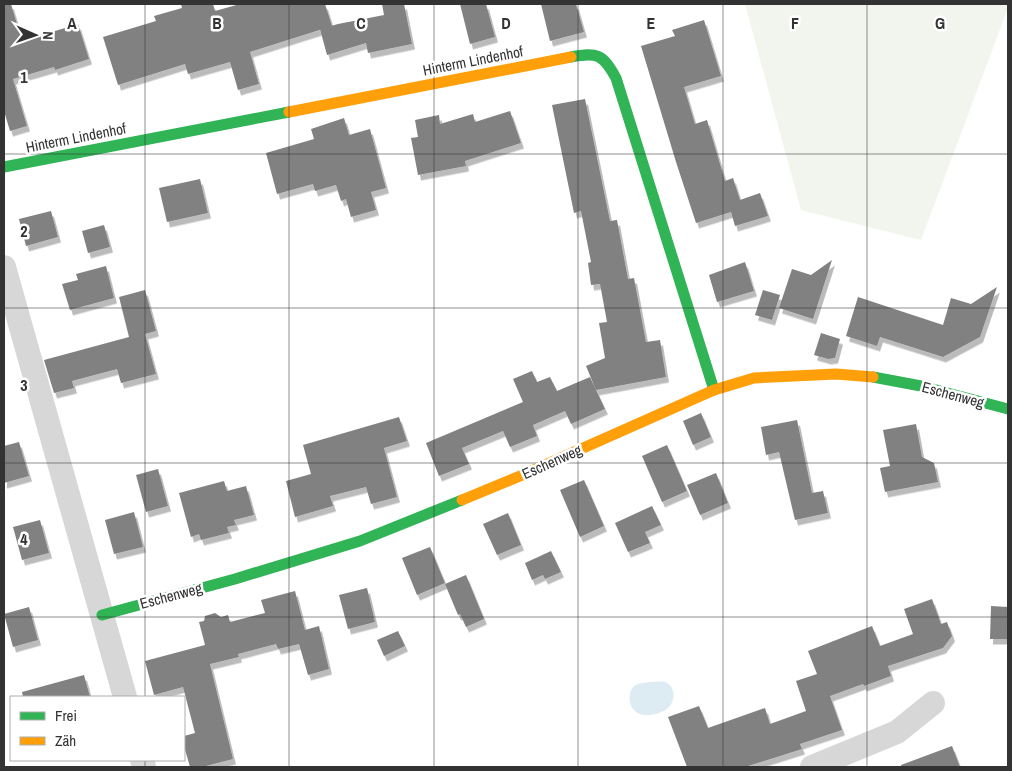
<svg xmlns="http://www.w3.org/2000/svg" width="1012" height="771" font-family="'Archivo Narrow',sans-serif">
<style>
.green{fill:#f1f5ed}
.water{fill:#ddebf3}
.building{fill:#818181;filter:url(#shadow)}
.lines{fill:none;stroke-linecap:round;stroke-linejoin:round}
.street{stroke:#d7d7d7;stroke-width:24}
.fast{stroke:#30b455;stroke-width:11}
.slow{stroke:#ff9f0a;stroke-width:11}
.grid{fill:none;stroke:#333;stroke-width:1;stroke-opacity:0.55}
.labels{text-anchor:middle;stroke-width:5;stroke-linejoin:round;paint-order:stroke}
.street-label{font-size:15px;fill:#333;stroke:#fff}
.grid-label{font-size:16px;text-anchor:middle;font-weight:bold;fill:#333;stroke:#fff;stroke-width:5;stroke-linejoin:round;paint-order:stroke}
</style>
<defs>
<filter id="shadow"><feDropShadow dx="3" dy="5.5" stdDeviation="0" flood-color="#0004"/></filter>
</defs>
<rect width="100%" height="100%" fill="#fff"/>
<polygon class="green" points="745,4 1008,4 1008,8 921,240 801,210"/>
<path class="water" d="M 649,682 C 654,682 660,681 665,682 C 676,686 676,701 668,708 C 661,714 643,719 635,711 C 628,705 628,692 634,686 C 638,683 644,683 649,682 Z"/>
<g class="building">
<polygon points="4,4 11,4 22,41 78,24 89,59 55,70 54,67 13,79 27,126 10,131 4,111"/>
<polygon points="181,4 213,4 215,11 240,4 325,4 332,26 250,52 259,84 238,90 230,62 188,74 185,64 118,85 103,37 156,21 154,16 182,8"/>
<polygon points="382,4 404,4 412,44 368,53 366,43 327,55 320,29 338,24 384,15"/>
<polygon points="460,4 486,4 495,37 470,44"/>
<polygon points="541,4 576,4 584,32 550,41"/>
<polygon points="704,20 721,76 684,87 695,124 707,120 725,181 733,178 740,200 760,193 768,216 735,226 731,212 696,223 676,162 641,46 675,36 672,30"/>
<polygon points="585,99 610,221 617,220 628,279 634,278 646,342 660,340 666,377 596,390 586,366 605,358 599,323 607,322 600,284 591,285 588,263 591,262 581,211 574,213 552,105"/>
<polygon points="510,111 521,143 465,161 466,166 418,175 411,138 418,137 415,120 439,115 440,124 473,114 475,122"/>
<polygon points="344,118 349,135 370,129 386,188 371,192 376,210 351,217 346,199 341,201 336,185 315,191 313,184 277,194 266,153 314,139 311,129"/>
<polygon points="200,179 208,213 167,222 159,188"/>
<polygon points="51,211 58,237 26,246 19,219"/>
<polygon points="104,225 110,247 88,253 82,231"/>
<polygon points="832,260 813,319 779,308 792,269 811,275"/>
<polygon points="745,262 754,291 717,302 709,275"/>
<polygon points="106,266 114,298 70,310 62,284 78,280 76,274"/>
<polygon points="997,287 980,337 943,357 880,337 877,346 846,336 858,297 943,325 951,298 971,304"/>
<polygon points="145,290 156,331 145,334 156,374 121,383 117,369 72,381 74,388 54,393 44,360 129,337 119,297"/>
<polygon points="763,290 780,295 772,320 755,315"/>
<polygon points="821,333 840,339 835,358 828,359 814,355"/>
<polygon points="532,371 537,382 550,377 557,391 590,377 605,409 571,424 565,411 533,425 537,436 510,447 503,431 462,448 469,464 439,476 426,443 523,402 513,379"/>
<polygon points="701,413 711,437 693,445 683,421"/>
<polygon points="399,417 407,441 384,448 397,497 371,504 366,487 330,496 333,506 295,517 286,481 311,474 303,445"/>
<polygon points="797,420 812,493 823,491 828,513 795,520 779,452 766,455 761,427"/>
<polygon points="916,424 922,457 934,463 938,482 885,492 880,468 890,466 883,430"/>
<polygon points="19,442 29,476 4,483 4,446"/>
<polygon points="667,445 687,491 662,502 642,456"/>
<polygon points="158,469 168,506 146,512 136,475"/>
<polygon points="716,473 728,503 700,515 687,485"/>
<polygon points="584,480 604,526 580,537 560,490"/>
<polygon points="224,481 227,491 246,486 254,515 234,520 236,525 227,527 229,533 201,540 199,534 191,537 179,493"/>
<polygon points="652,506 661,525 645,532 650,543 628,552 615,523"/>
<polygon points="134,512 143,547 114,554 105,520"/>
<polygon points="508,513 521,545 497,555 483,524"/>
<polygon points="40,520 49,553 22,560 13,527"/>
<polygon points="430,547 445,583 417,595 402,558"/>
<polygon points="551,551 561,572 545,579 543,575 532,580 525,563"/>
<polygon points="466,575 484,619 466,627 460,614 458,615 445,584"/>
<polygon points="367,588 375,622 348,629 339,595"/>
<polygon points="295,591 305,630 319,626 329,669 308,675 299,644 278,649 276,644 238,654 239,657 210,664 233,759 202,767 190,767 184,746 184,736 195,733 183,687 154,695 145,661 205,645 199,622 204,621 205,616 215,613 221,617 228,615 230,622 265,613 261,600"/>
<polygon points="932,599 941,624 947,622 952,636 943,648 888,666 891,676 864,686 863,684 830,696 842,730 800,744 802,749 745,767 687,767 668,717 699,706 708,728 765,708 770,724 806,711 796,681 817,674 808,651 872,626 880,646 913,634 904,609"/>
<polygon points="991,606 1008,607 1007,639 990,639"/>
<polygon points="29,607 38,640 13,647 4,614"/>
<polygon points="398,631 405,646 384,656 377,640"/>
<polygon points="84,675 90,697 23,697 22,692"/>
<polygon points="952,746 960,767 901,767 901,765"/>
</g>
<g class="lines">
<g class="street">
<polyline points="4,267 125,697"/>
<polyline points="142,760 144,767"/>
<polyline points="812,767 897,732 933,703"/>
</g>
<g class="fast">
<path d="M 571,57 C 597,52 603,54 616,78 L 714,390"/>
<polyline points="4,167 289,112"/>
<polyline points="873,377 921,386 1008,409"/>
<polyline points="102,615 235,579 360,541 462,500"/>
</g>
<g class="slow">
<polyline points="289,112 571,57"/>
<polyline points="462,500 520,476 714,390 754,378 836,374 873,377"/>
</g>
</g>
<path class="grid" d="M 145,4 L 145,697M 289,4 L 289,767M 434,4 L 434,767M 578,4 L 578,767M 723,4 L 723,767M 867,4 L 867,767M 4,154 L 1008,154M 4,308 L 1008,308M 4,463 L 1008,463M 4,617 L 1008,617M 145,760 L 145,767"/>
<g class="labels">
<g class="street-label">
<text transform="translate(473 61) rotate(-11)" y="5">Hinterm Lindenhof</text>
<text transform="translate(76 138) rotate(-11)" y="5">Hinterm Lindenhof</text>
<text transform="translate(953 395) rotate(15)" y="5">Eschenweg</text>
<text transform="translate(552 462) rotate(-24)" y="5">Eschenweg</text>
<text transform="translate(171 596) rotate(-15)" y="5">Eschenweg</text>
</g>
</g>
<g class="grid-label">
<text x="72" y="29">A</text>
<text x="217" y="29">B</text>
<text x="361" y="29">C</text>
<text x="506" y="29">D</text>
<text x="651" y="29">E</text>
<text x="795" y="29">F</text>
<text x="940" y="29">G</text>
<text x="24" y="83">1</text>
<text x="24" y="237">2</text>
<text x="24" y="391">3</text>
<text x="24" y="545">4</text>
</g>
<rect width="1012" height="771" fill="none" stroke="#333333" stroke-width="10"/>
<rect x="10" y="696" width="175" height="65" fill="#ffffff" stroke="#adadad"/>
<rect x="20" y="712" width="25" height="8" fill="#30b455" stroke="#adadad"/>
<text x="55" y="721" font-size="15" fill="#333333">Frei</text>
<rect x="20" y="737" width="25" height="8" fill="#ff9f0a" stroke="#adadad"/>
<text x="55" y="746" font-size="15" fill="#333333">Zäh</text>
<g transform="translate(35 35) rotate(92)" stroke="#ffffff" stroke-width="4" paint-order="stroke">
<path d="M0-4L9 19L0 12L-9 19Z" fill="#333333"/>
<text y="-8" font-size="14" font-weight="bold" text-anchor="middle" fill="#333333">N</text>
</g>
</svg>
